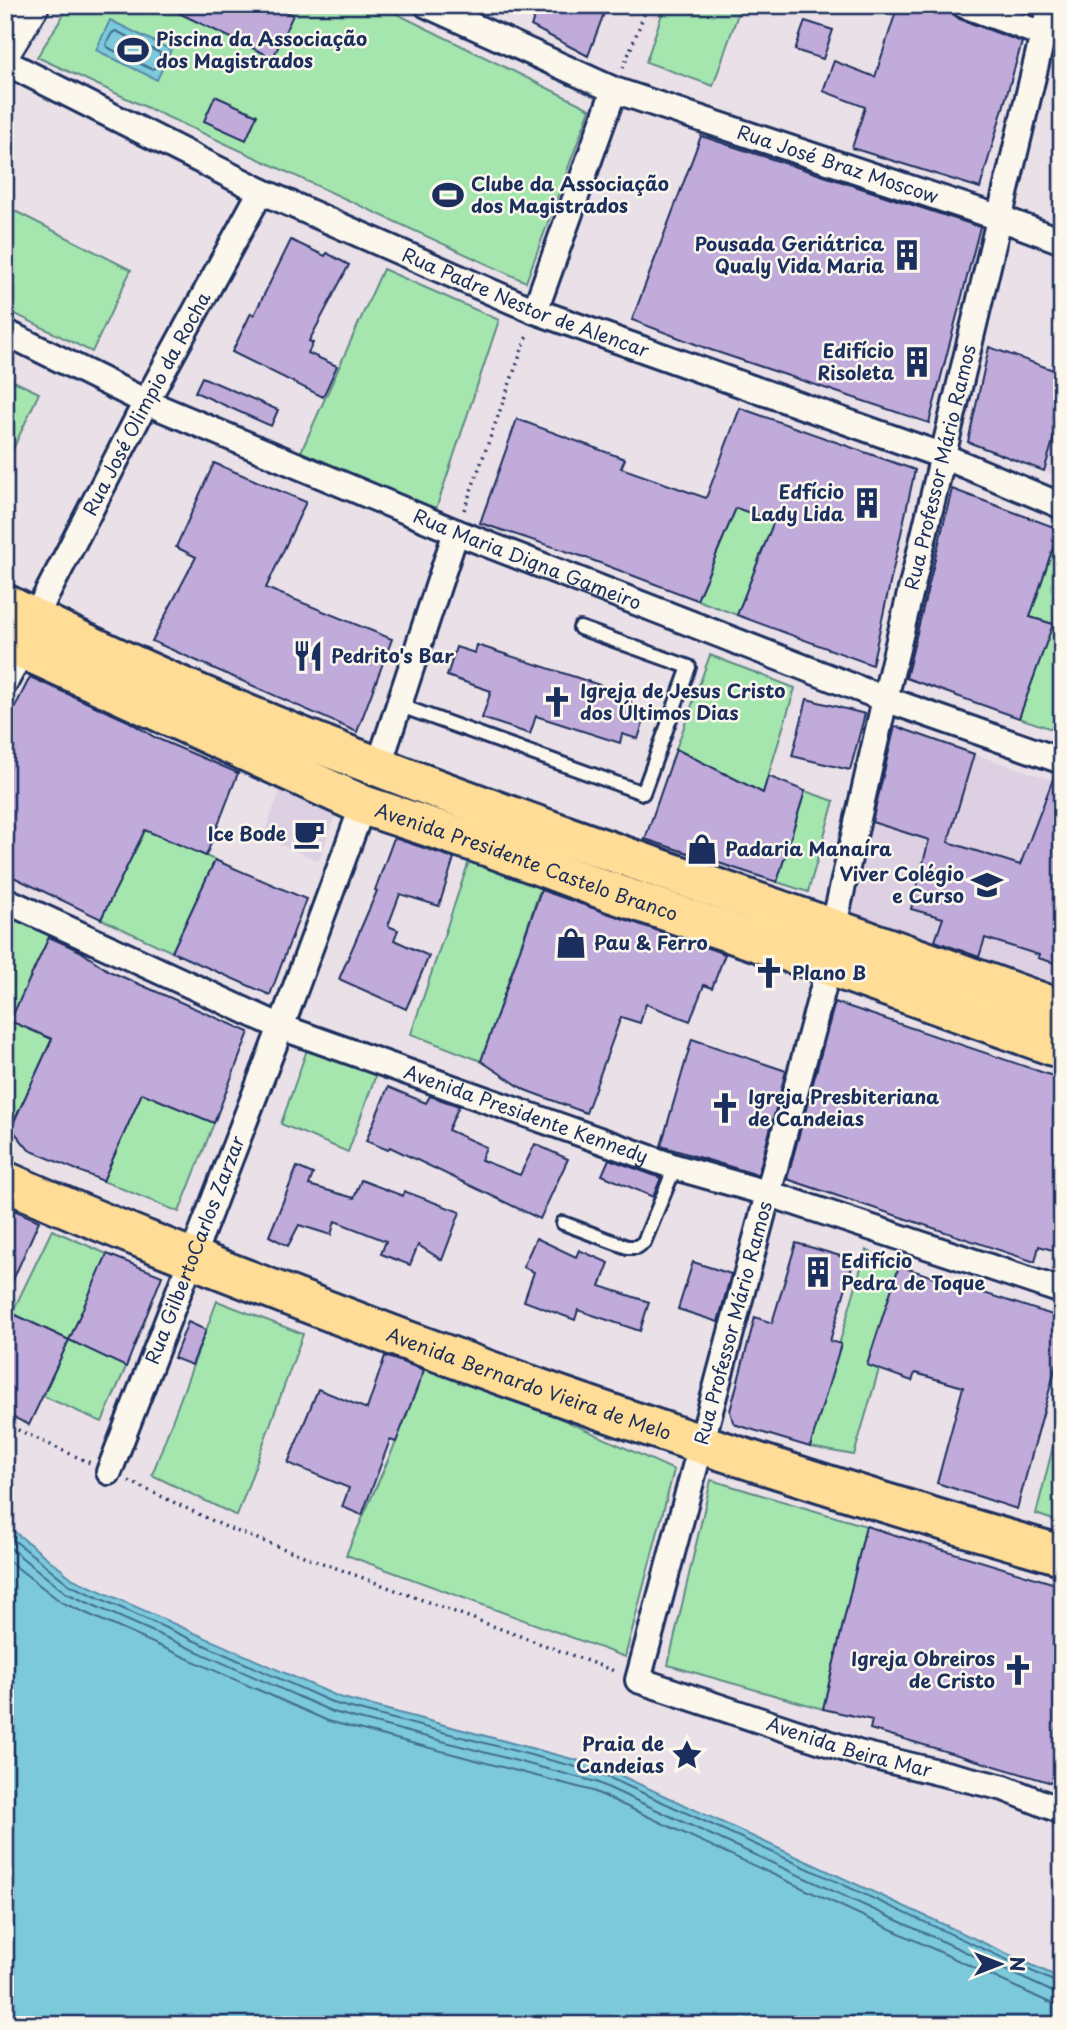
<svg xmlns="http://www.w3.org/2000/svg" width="1067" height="2030" font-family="'Playpen Sans',sans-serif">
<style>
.built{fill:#ded0e3}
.green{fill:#a5e6af;stroke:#608a86;stroke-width:2}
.water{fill:#7cc9db;stroke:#558ba9;stroke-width:2}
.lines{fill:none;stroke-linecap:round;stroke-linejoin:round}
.shore{stroke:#426d90;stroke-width:2}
.building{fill:#c1abda;stroke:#1b2f5e;stroke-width:2}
.service-casing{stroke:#1b2f5e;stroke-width:18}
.minor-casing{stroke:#1b2f5e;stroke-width:30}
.secondary-casing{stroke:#1b2f5e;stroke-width:40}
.primary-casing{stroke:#1b2f5e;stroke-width:44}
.path{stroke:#1b2f5e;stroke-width:3.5;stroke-dasharray:2 5;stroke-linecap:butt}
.service{stroke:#fbf7ec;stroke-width:12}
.minor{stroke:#fbf7ec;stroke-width:24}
.secondary{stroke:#fbf7ec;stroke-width:35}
.primary{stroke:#ffdd96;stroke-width:38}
.labels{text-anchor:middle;stroke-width:5;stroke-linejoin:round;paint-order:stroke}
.poi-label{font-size:19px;font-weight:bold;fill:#1b2f5e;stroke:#fbf7ec;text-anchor:start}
.street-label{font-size:19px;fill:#1b2f5e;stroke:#fbf7ec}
</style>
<rect width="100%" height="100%" fill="#eae0e7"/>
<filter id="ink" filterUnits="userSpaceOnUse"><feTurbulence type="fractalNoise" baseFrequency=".0143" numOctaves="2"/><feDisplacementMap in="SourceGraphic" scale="14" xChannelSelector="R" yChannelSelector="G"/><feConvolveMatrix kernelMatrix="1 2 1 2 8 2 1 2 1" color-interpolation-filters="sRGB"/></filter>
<g filter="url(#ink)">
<g class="built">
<polygon points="1062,411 1062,478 1044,471"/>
<polygon points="974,754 1062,783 1062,991 934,945 850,911 872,822 925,839 949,837"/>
<polygon points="280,790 336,813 319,861 263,837"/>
</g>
<g class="green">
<polygon points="70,5 379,5 590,109 526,282 37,57"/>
<polygon points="665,5 741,5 713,86 646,62"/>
<polygon points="946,5 1033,5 1025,30"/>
<polygon points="5,206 131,270 92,352 5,309"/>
<polygon points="383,269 499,320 433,518 300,454"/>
<polygon points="5,377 39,393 7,462 5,461"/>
<polygon points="736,508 774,521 737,615 697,600"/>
<polygon points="1059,529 1062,530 1062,711 1055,730 1019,718 1053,624 1030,617"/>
<polygon points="710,655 795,688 763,793 676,749"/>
<polygon points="805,791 834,801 808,892 777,882"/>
<polygon points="145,830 215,860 172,952 101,919"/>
<polygon points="471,855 543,881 481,1061 411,1034"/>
<polygon points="5,908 52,931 11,1021 52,1039 11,1128 5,1125"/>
<polygon points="310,1041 378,1069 348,1152 281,1124"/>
<polygon points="142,1093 214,1123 179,1212 103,1181"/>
<polygon points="52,1230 107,1254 126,1367 102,1422 43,1396 69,1340 12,1313"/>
<polygon points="866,1250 899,1266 868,1365 879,1369 854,1455 810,1447"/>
<polygon points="217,1301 303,1334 237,1516 152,1475"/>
<polygon points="428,1358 674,1470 625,1657 346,1555 396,1442"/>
<polygon points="1062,1411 1062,1523 1036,1514"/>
<polygon points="711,1480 866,1526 823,1709 668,1665"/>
</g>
<g class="water">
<polygon points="110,20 171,50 157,80 96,50"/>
<polygon points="5,1524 73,1579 339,1697 602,1767 1062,1979 1062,2025 5,2025"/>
</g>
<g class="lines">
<g class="shore">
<polygon points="116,31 160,53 160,56 155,68 151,69 107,47 106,44 112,33"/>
<polyline points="5,1533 70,1585 336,1704 599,1773 1062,1985"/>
<polyline points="5,1544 66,1593 333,1712 596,1782 1053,1992 1062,1994"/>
<polyline points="5,1558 61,1602 328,1721 593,1791 1048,2002 1062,2005"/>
</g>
</g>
<g class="building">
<polygon points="162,5 272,5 293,15 273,58"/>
<polygon points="539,5 607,5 588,56 531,26"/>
<polygon points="898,5 946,5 959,19 1022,42 980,188 852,148 865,107 823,91 834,61 875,77"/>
<polygon points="805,21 833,30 823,59 795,50"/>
<polygon points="215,96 257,115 246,140 204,121"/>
<polygon points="701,136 980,227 929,423 711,350 632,320"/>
<polygon points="291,240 325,256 327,253 349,265 309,341 313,343 308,353 337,366 323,397 232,352 251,313 254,315"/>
<polygon points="989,347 1062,373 1062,411 1044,471 968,442"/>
<polygon points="202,377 278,410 271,426 195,392"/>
<polygon points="740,408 915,470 872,665 737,615 774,521 736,508 697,600 584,557 480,523 517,419 625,459 621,468 706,498"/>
<polygon points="214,463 306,502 266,588 392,639 357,732 152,641 196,557 176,547"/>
<polygon points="952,489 1059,529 1030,617 1053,624 1019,718 906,678"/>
<polygon points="477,645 633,696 630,704 647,710 638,739 622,734 620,743 536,716 530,734 482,718 491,691 447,676 456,647 475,653"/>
<polygon points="30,677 128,721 156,738 238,773 206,856 145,830 101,919 5,873 5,727"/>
<polygon points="807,699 865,714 850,770 792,756"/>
<polygon points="895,726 974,754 948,842 1020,865 1055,774 1062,775 1062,965 1038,958 1039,955 985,938 979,957 935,941 943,918 911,909 929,840 872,822"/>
<polygon points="676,749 763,793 768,776 805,791 777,882 645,839"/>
<polygon points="394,838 454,858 439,906 400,894 388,926 398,930 394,940 429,956 406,1009 339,979 377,891 375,890"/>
<polygon points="215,860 306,899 270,995 172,952"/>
<polygon points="541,890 725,954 712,988 704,985 690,1021 646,1004 640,1023 621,1017 586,1113 525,1090 481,1061"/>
<polygon points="49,937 80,951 109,971 249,1032 214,1123 142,1093 103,1181 29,1150 11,1128 52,1039 10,1021"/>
<polygon points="835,1002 1062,1079 1062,1253 1039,1246 1035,1262 787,1179"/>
<polygon points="692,1039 786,1071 758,1175 661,1146"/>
<polygon points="388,1087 426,1103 430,1096 459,1106 448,1130 486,1147 481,1160 520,1175 535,1144 568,1159 540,1219 390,1147 388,1150 366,1141"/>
<polygon points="609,1159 661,1178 653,1197 602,1175"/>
<polygon points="297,1167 313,1174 309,1185 354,1198 361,1180 403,1196 404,1191 460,1212 442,1260 418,1245 410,1265 381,1254 386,1241 335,1221 331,1235 299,1225 288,1246 269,1236"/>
<polygon points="5,1206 39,1221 5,1298"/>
<polygon points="536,1238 576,1257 579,1250 609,1263 600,1286 649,1302 640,1331 578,1310 575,1320 524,1301 534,1272 523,1267"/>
<polygon points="796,1243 854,1260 830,1341 841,1344 810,1447 737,1425 733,1422 730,1411 755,1317 772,1323"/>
<polygon points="107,1254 162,1276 126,1367 69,1340"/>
<polygon points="693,1262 731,1274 718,1322 678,1309"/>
<polygon points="899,1266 1062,1318 1062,1344 1017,1509 937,1483 963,1387 915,1373 912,1381 867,1365"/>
<polygon points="5,1310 69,1340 29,1425 5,1413"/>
<polygon points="188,1322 206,1330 192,1365 174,1358"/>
<polygon points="385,1356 424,1370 396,1442 390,1440 362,1515 342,1507 349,1488 288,1463 318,1389 367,1409"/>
<polygon points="866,1526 1062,1586 1062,1786 870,1729 872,1720 823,1709"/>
</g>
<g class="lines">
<defs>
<g id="service">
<polyline points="398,705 643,793 689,667 580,628"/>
<polyline points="563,1223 627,1247 637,1247 644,1242 675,1167"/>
</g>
<g id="minor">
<path id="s1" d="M 427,5 L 614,90 L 1000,218 L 1062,241"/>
<polyline points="964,5 1042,34"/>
<path id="s2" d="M 5,62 L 261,191 L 535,311 L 943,456 L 1062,506"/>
<polyline points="535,311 614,90"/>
<path id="s3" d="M 5,332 L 146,402 L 456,532 L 885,699 L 1062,761"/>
<path id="s4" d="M 34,619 L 146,402 L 261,191"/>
<polyline points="5,683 22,650"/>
<polyline points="378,768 456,532"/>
<path id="s5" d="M 5,900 L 281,1027 L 675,1167 L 767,1193 L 1062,1291"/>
<path id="s6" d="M 833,929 L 885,699 L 1050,5"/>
<path id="s7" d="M 829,966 L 638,1680 L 858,1753 L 1004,1788 L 1062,1811"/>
<path id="s8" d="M 109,1472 L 281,1027 L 363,805"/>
</g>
<polyline id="secondary" points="5,47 31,5"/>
<g id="primary">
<path d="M 5,604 C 343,775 708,879 1062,1010"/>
<path id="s9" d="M 5,641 L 363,805 L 489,847 L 610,892 L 829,966 L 1062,1049"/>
<path id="s10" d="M 5,1181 C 100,1223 196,1260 292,1297 C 545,1395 801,1481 1062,1555"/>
</g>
</defs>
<use href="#service" class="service-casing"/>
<use href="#minor" class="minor-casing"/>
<use href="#secondary" class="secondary-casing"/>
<use href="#primary" class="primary-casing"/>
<g class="path">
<polyline points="623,68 648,5"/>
<polyline points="464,510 528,333"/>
<polyline points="5,1424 90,1463"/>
<polyline points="129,1481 228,1528 617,1672"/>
</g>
<use href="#service" class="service"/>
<use href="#minor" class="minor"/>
<use href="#secondary" class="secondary"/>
<use href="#primary" class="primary"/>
</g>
</g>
<defs>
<symbol id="stadium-bare" viewBox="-9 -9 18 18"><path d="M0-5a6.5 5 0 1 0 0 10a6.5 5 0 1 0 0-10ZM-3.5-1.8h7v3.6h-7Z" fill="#1b2f5e" stroke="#fbf7ec" stroke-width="2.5" paint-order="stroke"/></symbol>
<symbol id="building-bare" viewBox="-9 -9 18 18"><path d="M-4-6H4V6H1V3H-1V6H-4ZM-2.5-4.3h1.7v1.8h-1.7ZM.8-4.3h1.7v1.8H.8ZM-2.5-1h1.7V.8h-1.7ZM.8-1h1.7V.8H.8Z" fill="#1b2f5e" stroke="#fbf7ec" stroke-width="2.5" paint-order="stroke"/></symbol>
<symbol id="restaurant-bare" viewBox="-9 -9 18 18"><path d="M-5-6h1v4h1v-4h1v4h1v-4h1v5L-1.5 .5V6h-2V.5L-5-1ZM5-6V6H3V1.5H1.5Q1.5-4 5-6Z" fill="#1b2f5e" stroke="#fbf7ec" stroke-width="2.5" paint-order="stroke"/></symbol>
<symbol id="church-bare" viewBox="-9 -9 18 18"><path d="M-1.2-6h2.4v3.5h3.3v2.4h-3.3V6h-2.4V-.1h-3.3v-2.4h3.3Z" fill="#1b2f5e" stroke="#fbf7ec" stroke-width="2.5" paint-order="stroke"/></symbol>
<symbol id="cafe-bare" viewBox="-9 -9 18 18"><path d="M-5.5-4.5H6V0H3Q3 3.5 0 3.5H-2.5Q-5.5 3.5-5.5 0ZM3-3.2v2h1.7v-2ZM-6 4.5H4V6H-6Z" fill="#1b2f5e" stroke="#fbf7ec" stroke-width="2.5" paint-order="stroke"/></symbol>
<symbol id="shop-bare" viewBox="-9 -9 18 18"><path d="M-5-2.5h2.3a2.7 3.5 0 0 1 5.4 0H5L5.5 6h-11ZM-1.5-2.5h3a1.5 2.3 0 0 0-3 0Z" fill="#1b2f5e" stroke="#fbf7ec" stroke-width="2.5" paint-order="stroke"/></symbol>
<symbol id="school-bare" viewBox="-9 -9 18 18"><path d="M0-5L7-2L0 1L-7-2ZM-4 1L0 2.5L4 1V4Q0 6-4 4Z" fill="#1b2f5e" stroke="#fbf7ec" stroke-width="2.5" paint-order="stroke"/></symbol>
<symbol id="sight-bare" viewBox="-9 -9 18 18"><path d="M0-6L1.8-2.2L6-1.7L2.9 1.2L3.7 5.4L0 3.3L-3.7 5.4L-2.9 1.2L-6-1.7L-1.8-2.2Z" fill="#1b2f5e" stroke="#fbf7ec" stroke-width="2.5" paint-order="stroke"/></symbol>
</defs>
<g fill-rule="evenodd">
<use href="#stadium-bare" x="111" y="28" width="44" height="44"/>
<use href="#stadium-bare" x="426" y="173" width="44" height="44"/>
<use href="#building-bare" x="885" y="233" width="44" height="44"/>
<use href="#building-bare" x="895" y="340" width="44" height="44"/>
<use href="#building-bare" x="845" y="481" width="44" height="44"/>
<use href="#restaurant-bare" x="286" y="634" width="44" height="44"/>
<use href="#church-bare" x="535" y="680" width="44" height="44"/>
<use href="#cafe-bare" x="287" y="812" width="44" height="44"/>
<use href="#shop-bare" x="680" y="827" width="44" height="44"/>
<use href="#school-bare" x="965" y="863" width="44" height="44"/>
<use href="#shop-bare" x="549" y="921" width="44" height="44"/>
<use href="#church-bare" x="747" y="951" width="44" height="44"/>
<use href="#church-bare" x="703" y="1086" width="44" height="44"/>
<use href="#building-bare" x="796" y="1250" width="44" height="44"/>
<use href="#church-bare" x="996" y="1648" width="44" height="44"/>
<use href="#sight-bare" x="665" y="1733" width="44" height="44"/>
</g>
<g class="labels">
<g class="poi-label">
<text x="156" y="46">Piscina da Associação<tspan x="156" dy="22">dos Magistrados</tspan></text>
<text x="471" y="191">Clube da Associação<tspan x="471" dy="22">dos Magistrados</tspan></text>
<text x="884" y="251" text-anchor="end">Pousada Geriátrica<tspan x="884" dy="22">Qualy Vida Maria</tspan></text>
<text x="894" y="358" text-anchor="end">Edifício<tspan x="894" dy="22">Risoleta</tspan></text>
<text x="844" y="499" text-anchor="end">Edfício<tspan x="844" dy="22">Lady Lida</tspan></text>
<text x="331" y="663">Pedrito's Bar</text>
<text x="580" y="698">Igreja de Jesus Cristo<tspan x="580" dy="22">dos Últimos Dias</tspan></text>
<text x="286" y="841" text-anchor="end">Ice Bode</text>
<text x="725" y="856">Padaria Manaíra</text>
<text x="964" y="881" text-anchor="end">Viver Colégio<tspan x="964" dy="22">e Curso</tspan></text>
<text x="594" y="950">Pau &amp; Ferro</text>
<text x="792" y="980">Plano B</text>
<text x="748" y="1104">Igreja Presbiteriana<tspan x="748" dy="22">de Candeias</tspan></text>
<text x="841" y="1268">Edifício<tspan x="841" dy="22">Pedra de Toque</tspan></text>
<text x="995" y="1666" text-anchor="end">Igreja Obreiros<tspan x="995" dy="22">de Cristo</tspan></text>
<text x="664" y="1751" text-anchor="end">Praia de<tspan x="664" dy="22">Candeias</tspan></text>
</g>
<g class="street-label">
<text dy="7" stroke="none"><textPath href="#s1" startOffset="441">Rua José Braz Moscow</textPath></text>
<text dy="7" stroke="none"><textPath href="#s2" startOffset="574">Rua Padre Nestor de Alencar</textPath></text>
<text dy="7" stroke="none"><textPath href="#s4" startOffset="243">Rua José Olimpio da Rocha</textPath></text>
<text dy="7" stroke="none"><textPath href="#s6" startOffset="474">Rua Professor Mário Ramos</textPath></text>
<text dy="7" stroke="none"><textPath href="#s3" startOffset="570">Rua Maria Digna Gameiro</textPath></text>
<text dy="7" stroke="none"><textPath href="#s9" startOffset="567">Avenida Presidente Castelo Branco</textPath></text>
<text dy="7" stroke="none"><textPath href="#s5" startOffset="564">Avenida Presidente Kennedy</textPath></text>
<text dy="7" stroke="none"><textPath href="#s8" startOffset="238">Rua GilbertoCarlos Zarzar</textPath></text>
<text transform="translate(733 1323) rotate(-75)" y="7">Rua Professor Mário Ramos</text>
<text dy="7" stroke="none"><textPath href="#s10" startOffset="562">Avenida Bernardo Vieira de Melo</textPath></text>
<text dy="7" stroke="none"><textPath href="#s7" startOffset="961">Avenida Beira Mar</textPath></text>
</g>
</g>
<rect width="1067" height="2030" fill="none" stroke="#fbf7ec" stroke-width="28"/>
<rect x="14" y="14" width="1039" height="2002" fill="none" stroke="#1b2f5e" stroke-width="2.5" filter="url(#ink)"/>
<g transform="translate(1000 1964) rotate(90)" stroke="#fbf7ec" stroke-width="5" paint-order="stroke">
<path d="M0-5L12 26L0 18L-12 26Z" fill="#1b2f5e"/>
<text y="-10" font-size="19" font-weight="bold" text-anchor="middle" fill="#1b2f5e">N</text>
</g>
</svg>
